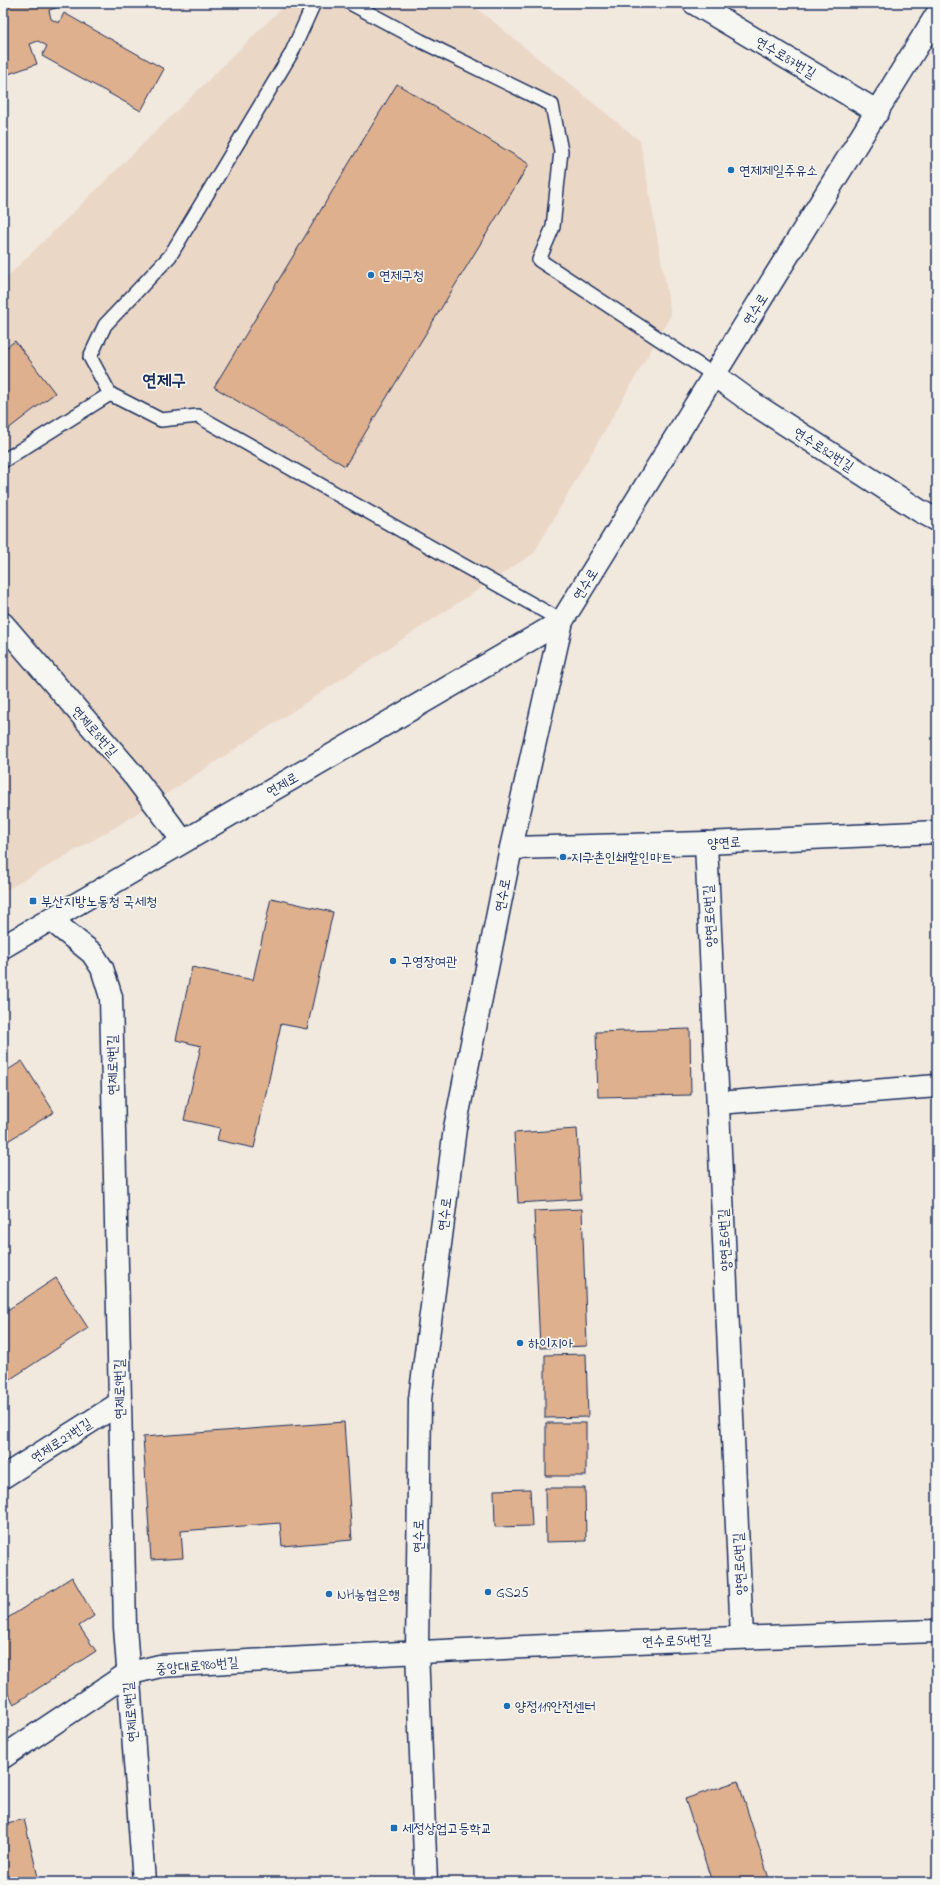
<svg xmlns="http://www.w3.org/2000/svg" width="940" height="1885" font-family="'Indie Flower','Poor Story',sans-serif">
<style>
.built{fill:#ebd7c6}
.building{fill:#deb08e;stroke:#1b2f5e}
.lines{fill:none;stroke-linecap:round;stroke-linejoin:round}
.service-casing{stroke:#1b2f5e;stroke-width:16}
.minor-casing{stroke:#1b2f5e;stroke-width:25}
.tertiary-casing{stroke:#1b2f5e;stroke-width:25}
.secondary-casing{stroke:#1b2f5e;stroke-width:25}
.service{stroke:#f6f6f2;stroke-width:13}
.minor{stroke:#f6f6f2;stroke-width:22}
.tertiary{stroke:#f6f6f2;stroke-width:22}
.secondary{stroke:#f6f6f2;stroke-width:22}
.poi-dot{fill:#1f6fb2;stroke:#f6f6f2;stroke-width:1.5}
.labels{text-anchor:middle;stroke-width:3.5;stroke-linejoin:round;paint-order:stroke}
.street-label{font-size:14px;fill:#1b2f5e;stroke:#f6f6f2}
.poi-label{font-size:14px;fill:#1b2f5e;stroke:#f6f6f2;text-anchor:start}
.district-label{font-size:18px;font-weight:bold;fill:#1b2f5e;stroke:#f6f6f2}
</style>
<rect width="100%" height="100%" fill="#f1e8de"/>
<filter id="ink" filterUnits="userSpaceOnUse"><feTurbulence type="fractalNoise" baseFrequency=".025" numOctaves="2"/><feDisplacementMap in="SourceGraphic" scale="8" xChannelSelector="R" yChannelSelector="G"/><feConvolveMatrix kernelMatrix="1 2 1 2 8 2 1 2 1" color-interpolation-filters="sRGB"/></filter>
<g filter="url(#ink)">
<polygon class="built" points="287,3 470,3 640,141 671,315 534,553 119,825 3,892 3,281"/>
<g class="building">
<polygon points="3,3 69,3 69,4 49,10 51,19 59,23 64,13 164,69 141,111 42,56 47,46 38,41 30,44 37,64 3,76"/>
<polygon points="397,84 529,164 345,466 214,387"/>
<polygon points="15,341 55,393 3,433 3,350"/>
<polygon points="271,898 333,912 307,1029 281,1024 254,1148 217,1140 220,1128 184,1120 201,1046 176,1040 192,967 253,980"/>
<polygon points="690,1029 691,1095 598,1097 596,1032"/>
<polygon points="22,1061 54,1112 3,1144 3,1073"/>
<polygon points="577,1129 581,1199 518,1203 514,1133"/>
<polygon points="582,1209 587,1346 540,1348 534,1211"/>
<polygon points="56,1278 88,1328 3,1384 3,1313"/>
<polygon points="586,1354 588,1417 545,1418 545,1355"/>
<polygon points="344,1422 352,1540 282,1546 280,1523 181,1531 183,1558 151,1560 143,1437"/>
<rect x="546" y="1423" width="40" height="53"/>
<polygon points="545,1488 585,1488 586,1541 546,1542"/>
<polygon points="530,1489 532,1526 495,1527 494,1490"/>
<polygon points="72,1577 94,1616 79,1626 96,1651 14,1704 3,1686 3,1621"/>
<polygon points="738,1781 770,1882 712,1882 685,1799"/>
<polygon points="24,1819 38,1877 35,1882 3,1882 3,1824"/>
</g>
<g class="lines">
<defs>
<g id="service">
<polyline points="350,3 421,41 552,105 561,151 553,227 539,260 714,375"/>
<polyline points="110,394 161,420 198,416 562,621"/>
<polyline points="3,461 110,394 90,357 105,325 170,256 291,54 314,3"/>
</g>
<g id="minor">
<polyline points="694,3 878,112"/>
<polyline points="714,375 754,404 920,511 937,520"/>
<polyline points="706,843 742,1637"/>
<polyline points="50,919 92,953 102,968 111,997 125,1627 144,1882"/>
<polyline points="718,1103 937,1086"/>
<polyline points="3,1477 120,1403"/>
<path d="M 3,1757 L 127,1674 L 160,1666 C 419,1651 678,1639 937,1631"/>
</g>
<g id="tertiary">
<polyline points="3,624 134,776 183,841"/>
<polyline points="511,848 706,843 937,832"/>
</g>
<g id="secondary">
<polyline points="3,947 562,621"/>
<polyline points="426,1882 417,1651 420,1399 455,1128 511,848 562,621 937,14"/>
</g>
</defs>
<use href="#service" class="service-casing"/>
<use href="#minor" class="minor-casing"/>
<use href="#tertiary" class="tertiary-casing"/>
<use href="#secondary" class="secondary-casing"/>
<use href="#service" class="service"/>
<use href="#minor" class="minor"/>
<use href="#tertiary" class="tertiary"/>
<use href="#secondary" class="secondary"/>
</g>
</g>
<g class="poi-dot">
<circle cx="731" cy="170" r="4"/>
<circle cx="371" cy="275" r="4"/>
<circle cx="563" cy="857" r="4"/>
<rect x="29" y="897" width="8" height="8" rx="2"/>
<circle cx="393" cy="961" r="4"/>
<circle cx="520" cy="1343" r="4"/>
<circle cx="488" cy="1592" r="4"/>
<circle cx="329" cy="1594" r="4"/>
<circle cx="507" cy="1706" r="4"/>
<rect x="390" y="1824" width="8" height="8" rx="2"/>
</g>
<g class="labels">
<g class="street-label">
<text transform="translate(786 57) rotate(31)" y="5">연수로87번길</text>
<text transform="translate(755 309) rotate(-58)" y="5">연수로</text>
<text transform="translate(824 449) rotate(33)" y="5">연수로82번길</text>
<text transform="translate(585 584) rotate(-58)" y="5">연수로</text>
<text transform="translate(95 731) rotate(49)" y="5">연제로8번길</text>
<text transform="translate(282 784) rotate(-30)" y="5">연제로</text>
<text transform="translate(724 842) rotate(-3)" y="5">양연로</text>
<text transform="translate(502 895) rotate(-79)" y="5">연수로</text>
<text transform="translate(709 916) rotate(-93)" y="5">양연로6번길</text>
<text transform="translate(112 1065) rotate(-91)" y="5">연제로9번길</text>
<text transform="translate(444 1214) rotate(-83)" y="5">연수로</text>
<text transform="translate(724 1240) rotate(-93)" y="5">양연로6번길</text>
<text transform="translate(119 1389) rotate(-91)" y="5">연제로9번길</text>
<text transform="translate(61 1440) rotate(-33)" y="5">연제로27번길</text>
<text transform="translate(418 1536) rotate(-89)" y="5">연수로</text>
<text transform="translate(739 1564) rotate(-93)" y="5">양연로6번길</text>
<text transform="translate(677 1640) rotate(-2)" y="5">연수로54번길</text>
<text transform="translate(197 1665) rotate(-5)" y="5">중앙대로980번길</text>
<text transform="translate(130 1712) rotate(-95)" y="5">연제로9번길</text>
</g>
<g class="poi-label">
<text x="739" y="175">연제제일주유소</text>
<text x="379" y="280">연제구청</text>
<text x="571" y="862">지구촌인쇄할인마트</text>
<text x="41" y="906">부산지방노동청 국세청</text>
<text x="401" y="966">구영장여관</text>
<text x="528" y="1348">하이지아</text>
<text x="496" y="1597">GS25</text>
<text x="337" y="1599">NH농협은행</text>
<text x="515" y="1711">양정119안전센터</text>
<text x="402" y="1833">세정상업고등학교</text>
</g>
<g class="district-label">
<text x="164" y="386">연제구</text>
</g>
</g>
<rect width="940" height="1885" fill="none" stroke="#f6f6f2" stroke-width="16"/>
<rect x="8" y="8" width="924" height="1869" fill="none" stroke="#1b2f5e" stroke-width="1.5" filter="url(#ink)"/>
</svg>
